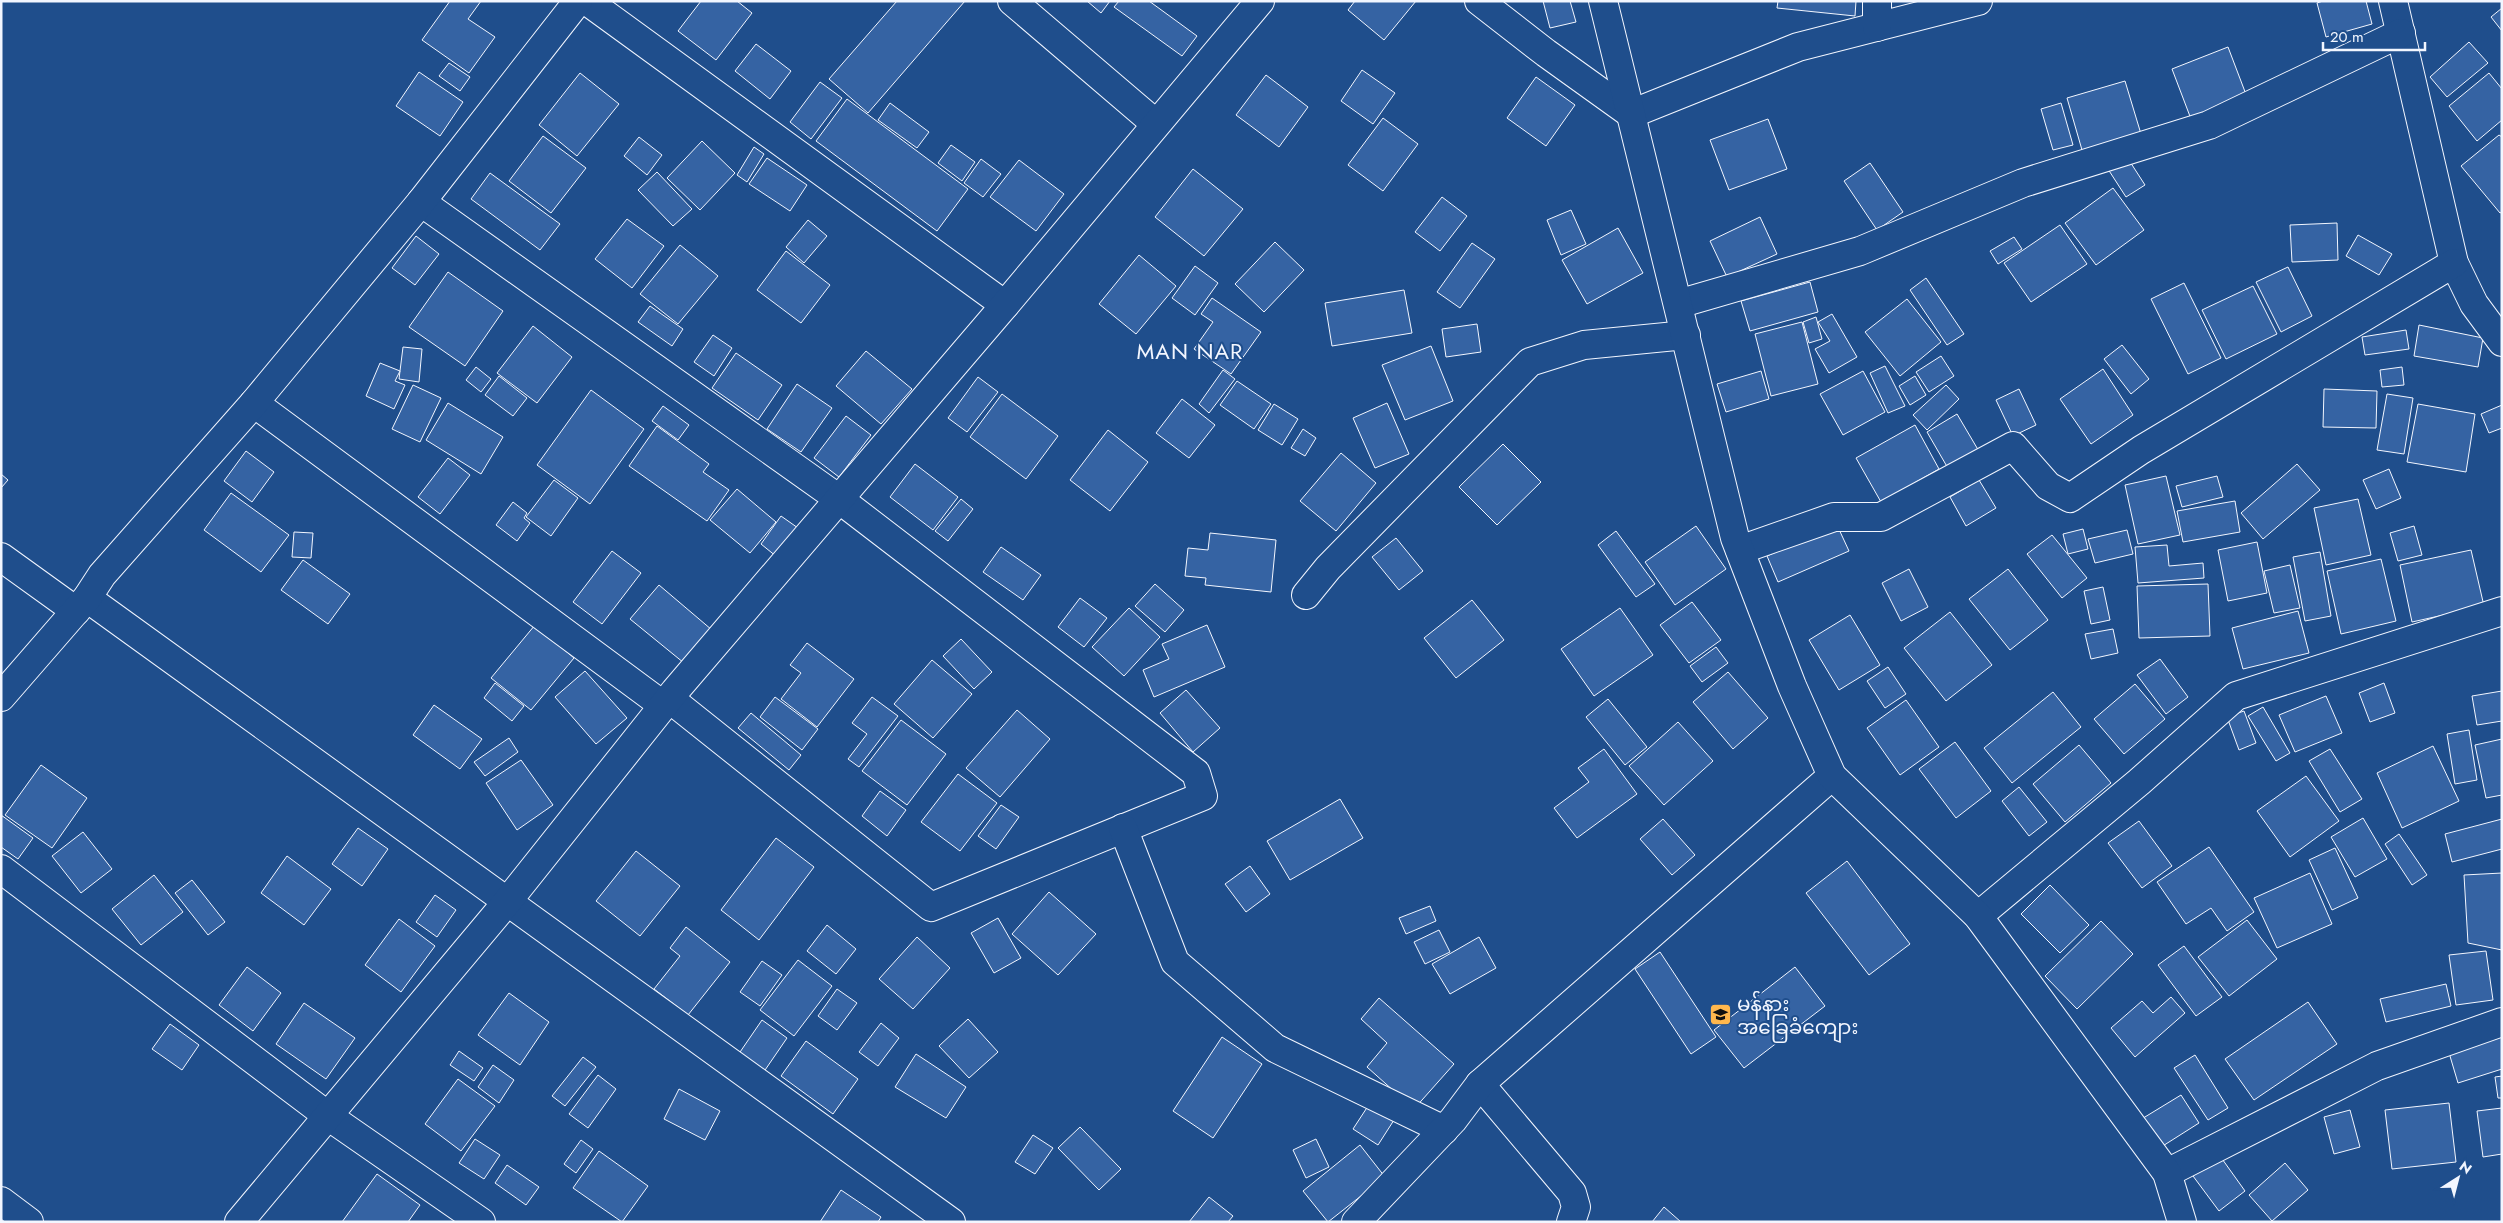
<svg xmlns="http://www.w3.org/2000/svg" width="2503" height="1223" font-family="Jost,'Noto Sans Myanmar',sans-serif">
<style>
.building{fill:#3563a3;stroke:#f2f6ff}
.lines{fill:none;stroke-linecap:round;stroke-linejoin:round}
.minor-casing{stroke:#f2f6ff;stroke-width:30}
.tertiary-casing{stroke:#f2f6ff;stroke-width:30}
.minor{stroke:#1f4e8c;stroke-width:28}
.tertiary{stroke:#1f4e8c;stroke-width:28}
.labels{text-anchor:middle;stroke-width:4;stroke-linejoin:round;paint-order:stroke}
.poi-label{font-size:20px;fill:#f2f6ff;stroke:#1f4e8c;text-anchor:start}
.quarter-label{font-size:22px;letter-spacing:1px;fill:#f2f6ff;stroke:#1f4e8c}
</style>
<rect width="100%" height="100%" fill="#1f4e8c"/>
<g class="building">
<polygon points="450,1 481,1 468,19 495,37 469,73 422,40"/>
<polygon points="701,1 737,1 752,13 716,60 678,31"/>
<polygon points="897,1 965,1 868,113 829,79"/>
<polygon points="1087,1 1110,1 1101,13"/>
<polygon points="1119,1 1149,1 1197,36 1182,56 1114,7"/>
<polygon points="1355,1 1416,1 1384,40 1348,10"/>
<polygon points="1543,1 1570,1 1576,22 1550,28"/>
<polygon points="1778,1 1856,1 1855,16 1777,8"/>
<polygon points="2323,1 2366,1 2372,24 2326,37 2317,3"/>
<polygon points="2502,8 2502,31 2491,17"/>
<polygon points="2469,42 2488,63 2447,97 2430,77"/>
<polygon points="756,44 791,71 770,99 735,71"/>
<polygon points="2228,47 2247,97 2191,119 2172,69"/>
<polygon points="449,63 470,77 460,91 439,76"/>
<polygon points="1362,70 1395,93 1373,124 1341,101"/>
<polygon points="419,72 463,102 440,136 396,106"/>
<polygon points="580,73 619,104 577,156 539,125"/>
<polygon points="2489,73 2502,89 2502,120 2477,141 2449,106"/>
<polygon points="1266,75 1308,107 1279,147 1236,115"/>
<polygon points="1536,77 1575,105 1546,146 1507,118"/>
<polygon points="2125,81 2141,134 2082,150 2067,98"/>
<polygon points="820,82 842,98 811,139 790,122"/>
<polygon points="847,99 968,189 937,231 816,141"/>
<polygon points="890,103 929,132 917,148 878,120"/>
<polygon points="2061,103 2073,145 2053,150 2041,109"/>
<polygon points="1383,118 1418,144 1383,191 1348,165"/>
<polygon points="1768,119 1787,169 1729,190 1710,140"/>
<polygon points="2499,135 2502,137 2502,212 2500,213 2461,166"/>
<polygon points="543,136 586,168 551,213 509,181"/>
<polygon points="639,137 662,155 647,175 624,156"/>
<polygon points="702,141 735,173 700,210 667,178"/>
<polygon points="951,145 975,162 962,181 938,163"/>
<polygon points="754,147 764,154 747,182 737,175"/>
<polygon points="2125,154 2145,185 2126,197 2106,166"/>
<polygon points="767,158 807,185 790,211 749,184"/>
<polygon points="981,159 1001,174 983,197 964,183"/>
<polygon points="1019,160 1064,194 1036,231 990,197"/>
<polygon points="1870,163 1903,212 1877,230 1844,181"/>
<polygon points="1193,169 1243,209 1204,256 1155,217"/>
<polygon points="657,172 692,209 673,226 638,190"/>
<polygon points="490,173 560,224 540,250 471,199"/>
<polygon points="2113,188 2144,230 2096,265 2065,223"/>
<polygon points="1442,197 1467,216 1440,251 1415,232"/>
<polygon points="1571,210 1586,244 1561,255 1547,220"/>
<polygon points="1760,217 1777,254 1727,277 1710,241"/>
<polygon points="627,219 664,246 632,288 595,259"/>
<polygon points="808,220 827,236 804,263 786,247"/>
<polygon points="2337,223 2338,260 2292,262 2290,225"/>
<polygon points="2060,225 2087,264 2031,302 2004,263"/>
<polygon points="1618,228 1643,273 1587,304 1562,260"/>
<polygon points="2358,235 2392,254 2379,275 2346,256"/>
<polygon points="416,236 439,254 415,285 392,268"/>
<polygon points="2014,237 2022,249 1998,264 1990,251"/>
<polygon points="1275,242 1304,270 1264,312 1235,284"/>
<polygon points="1472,243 1495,259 1460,308 1437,292"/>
<polygon points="680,245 718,276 678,324 640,294"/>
<polygon points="786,251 830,285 801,323 757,290"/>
<polygon points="1139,255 1176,286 1136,334 1099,304"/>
<polygon points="1195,266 1218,283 1195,315 1172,298"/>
<polygon points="2288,267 2312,316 2281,332 2256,282"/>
<polygon points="448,272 503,311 465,366 409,327"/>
<polygon points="1926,278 1964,334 1947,345 1910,290"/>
<polygon points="1810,282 1818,312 1750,331 1741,301"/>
<polygon points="2184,283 2221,358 2188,374 2151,299"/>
<polygon points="2253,286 2277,334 2226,359 2202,310"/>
<polygon points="1404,290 1412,333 1332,346 1325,303"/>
<polygon points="1212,298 1261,332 1231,374 1194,349 1213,322 1201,314"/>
<polygon points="1907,299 1941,342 1900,376 1865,332"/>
<polygon points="650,306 683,329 672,346 638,322"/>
<polygon points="1832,314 1857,357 1829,373 1815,349 1830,341 1818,322"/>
<polygon points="1816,317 1822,339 1809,343 1803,322"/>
<polygon points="1802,322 1818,384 1771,396 1755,334"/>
<polygon points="1477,324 1481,352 1446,357 1442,329"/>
<polygon points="2419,325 2483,338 2478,367 2414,356"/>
<polygon points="533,326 572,357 537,403 497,373"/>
<polygon points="2406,330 2409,349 2365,355 2362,337"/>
<polygon points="713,335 732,348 714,376 694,362"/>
<polygon points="2122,345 2149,379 2131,394 2104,359"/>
<polygon points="1431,346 1453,401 1405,420 1382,365"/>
<polygon points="403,347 422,349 419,382 399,379"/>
<polygon points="866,351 912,389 881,424 836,386"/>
<polygon points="736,353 782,385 758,420 712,388"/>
<polygon points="1941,356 1954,376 1929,392 1916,372"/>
<polygon points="380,363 400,371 395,381 405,385 394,409 366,396"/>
<polygon points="1885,366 1905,406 1888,413 1870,373"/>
<polygon points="476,367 491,379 481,392 466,380"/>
<polygon points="2402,367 2404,385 2382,387 2380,370"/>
<polygon points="2103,369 2133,415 2091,444 2060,399"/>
<polygon points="1223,370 1235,379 1209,413 1199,404"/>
<polygon points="1761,371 1769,399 1726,412 1717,384"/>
<polygon points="1863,371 1885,412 1843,435 1820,394"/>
<polygon points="499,376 527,398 513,416 485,395"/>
<polygon points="1915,376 1926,395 1910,405 1899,386"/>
<polygon points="978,377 998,392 967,432 948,418"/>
<polygon points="1237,381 1271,404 1254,429 1220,405"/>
<polygon points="797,384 832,408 801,452 767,429"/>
<polygon points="413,385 441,398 420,442 392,429"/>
<polygon points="1946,385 1959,399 1927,430 1913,415"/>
<polygon points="2019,389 2036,425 2013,436 1996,400"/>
<polygon points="2324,389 2377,391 2376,428 2323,427"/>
<polygon points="591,390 644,429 590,504 537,465"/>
<polygon points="1002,394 1058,436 1026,479 970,437"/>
<polygon points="2387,394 2413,398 2404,454 2377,450"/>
<polygon points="1182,399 1215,425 1189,458 1156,433"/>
<polygon points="448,403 503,437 481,474 426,440"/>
<polygon points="1387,403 1409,454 1375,468 1353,418"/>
<polygon points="1274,404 1298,419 1282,445 1258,430"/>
<polygon points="2418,404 2475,414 2466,472 2407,462"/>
<polygon points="2502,405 2502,428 2489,433 2481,414"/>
<polygon points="663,406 689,425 678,440 652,421"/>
<polygon points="1957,414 1980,453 1949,470 1927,432"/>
<polygon points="846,416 871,435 839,477 814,458"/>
<polygon points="1915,425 1939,469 1881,502 1856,458"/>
<polygon points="657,426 709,464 703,472 729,490 707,521 629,466"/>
<polygon points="1303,429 1316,438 1305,456 1291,448"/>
<polygon points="1108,430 1148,462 1110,511 1070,480"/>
<polygon points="1503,444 1541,482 1497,525 1459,487"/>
<polygon points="246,451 274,472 252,502 224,481"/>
<polygon points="1341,453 1376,483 1336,531 1300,501"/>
<polygon points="448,458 470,475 440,514 418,497"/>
<polygon points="915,464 958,497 933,530 890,497"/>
<polygon points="2297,464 2320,490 2263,539 2241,513"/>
<polygon points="2389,469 2401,498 2376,509 2363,480"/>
<polygon points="1,474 8,480 1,488"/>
<polygon points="2166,476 2180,535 2138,544 2125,485"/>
<polygon points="2217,476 2223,497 2182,507 2176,486"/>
<polygon points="554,480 578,498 551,536 526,517"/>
<polygon points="1979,480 1996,508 1966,526 1950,497"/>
<polygon points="737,489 776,522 750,553 710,520"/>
<polygon points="231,493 289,535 261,572 204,530"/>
<polygon points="961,499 973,509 948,541 935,531"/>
<polygon points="2358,499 2371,555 2326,565 2314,508"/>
<polygon points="2235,501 2240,532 2183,542 2177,511"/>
<polygon points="513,502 527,513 524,518 530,523 517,541 496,525"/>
<polygon points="781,516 798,528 777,557 761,544"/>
<polygon points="1837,525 1849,551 1778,582 1767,556"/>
<polygon points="1696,526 1726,569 1675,605 1645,562"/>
<polygon points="2414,526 2422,555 2398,561 2390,533"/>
<polygon points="2083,529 2088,549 2068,554 2063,534"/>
<polygon points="2127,530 2133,554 2095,563 2088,539"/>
<polygon points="1616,531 1655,584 1636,597 1598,545"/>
<polygon points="294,532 313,533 311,558 292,557"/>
<polygon points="1210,533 1276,540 1271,592 1205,585 1206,578 1185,576 1188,548 1208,550"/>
<polygon points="2052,535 2087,578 2062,598 2027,554"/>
<polygon points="1396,538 1423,571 1399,590 1372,557"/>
<polygon points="2257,542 2267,593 2228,601 2218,550"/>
<polygon points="2167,545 2169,566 2203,563 2204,578 2138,583 2135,547"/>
<polygon points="1001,547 1041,575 1023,600 983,572"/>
<polygon points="2471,550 2484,606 2412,622 2400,565"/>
<polygon points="612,551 641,573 602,624 573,602"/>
<polygon points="2320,552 2331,616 2305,621 2293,557"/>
<polygon points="2381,559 2396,621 2341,634 2327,571"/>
<polygon points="303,560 350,594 328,624 281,590"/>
<polygon points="2290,565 2300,608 2274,613 2264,571"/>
<polygon points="1909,569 1928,607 1901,621 1882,583"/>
<polygon points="2008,569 2048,620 2010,650 1969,599"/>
<polygon points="1155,584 1184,610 1165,632 1135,606"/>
<polygon points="2208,584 2210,636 2139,638 2137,586"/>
<polygon points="659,585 712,630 684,663 630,619"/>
<polygon points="2103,587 2110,620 2091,624 2084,591"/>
<polygon points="1080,598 1107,618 1084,647 1058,627"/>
<polygon points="1472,600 1504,640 1456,678 1424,638"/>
<polygon points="1692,602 1721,640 1689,663 1660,625"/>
<polygon points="1129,608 1160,637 1124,676 1092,647"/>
<polygon points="1620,608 1653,655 1594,696 1561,649"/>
<polygon points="2298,611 2309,653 2243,669 2232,628"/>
<polygon points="1950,612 1992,665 1946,701 1904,648"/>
<polygon points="1850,615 1880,665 1839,690 1809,640"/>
<polygon points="535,625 574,658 531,710 491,678"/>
<polygon points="1207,625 1225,667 1154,697 1143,670 1169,659 1162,644"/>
<polygon points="2113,629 2118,653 2091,659 2085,634"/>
<polygon points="961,639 992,672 974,689 943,656"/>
<polygon points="807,643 854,679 817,727 781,699 801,673 790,665"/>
<polygon points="1716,647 1728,663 1702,682 1690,666"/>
<polygon points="2160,659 2188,697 2166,714 2137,675"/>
<polygon points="932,660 972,694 933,738 894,704"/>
<polygon points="1888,667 1906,694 1885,708 1867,681"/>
<polygon points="585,671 627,718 596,744 555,697"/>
<polygon points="1728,672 1768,718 1733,749 1693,702"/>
<polygon points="495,683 524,706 512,721 484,698"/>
<polygon points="2384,683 2395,713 2370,722 2359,693"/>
<polygon points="2135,684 2165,719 2124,754 2094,719"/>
<polygon points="1186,690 1220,728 1193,752 1160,713"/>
<polygon points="2502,691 2502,721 2477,725 2472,696"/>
<polygon points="2053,692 2081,727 2012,783 1984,748"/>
<polygon points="2326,696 2342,733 2295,752 2279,715"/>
<polygon points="775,697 818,729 802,750 760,717"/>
<polygon points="872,697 898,716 859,767 848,759 867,734 852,723"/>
<polygon points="1608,699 1647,747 1625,765 1586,717"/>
<polygon points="1906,700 1939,747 1900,775 1867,728"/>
<polygon points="434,705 482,739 460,769 413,735"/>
<polygon points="2263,707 2290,753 2276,761 2248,716"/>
<polygon points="1017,710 1050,739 1000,797 966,768"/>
<polygon points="2244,711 2256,743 2239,750 2227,717"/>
<polygon points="751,713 801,755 789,770 738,728"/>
<polygon points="901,720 946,754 907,805 862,771"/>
<polygon points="1678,722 1713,761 1664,805 1629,766"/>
<polygon points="2469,730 2477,780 2455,784 2447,734"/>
<polygon points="509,738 518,752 485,776 474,762"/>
<polygon points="2502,739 2502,795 2486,798 2475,745"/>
<polygon points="1955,742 1991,791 1956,818 1919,769"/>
<polygon points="2079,745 2111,783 2065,822 2033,784"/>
<polygon points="2433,746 2459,801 2402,828 2377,773"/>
<polygon points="1604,749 1637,794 1577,838 1554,808 1589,782 1578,768"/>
<polygon points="2330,749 2362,799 2340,812 2309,761"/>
<polygon points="521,760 553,805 517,830 486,783"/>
<polygon points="41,765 87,798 52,848 5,815"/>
<polygon points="958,774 997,803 960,851 921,822"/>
<polygon points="2306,776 2339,821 2290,857 2257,811"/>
<polygon points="2019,787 2047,822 2029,836 2002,801"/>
<polygon points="880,791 906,810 887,836 862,816"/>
<polygon points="1340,799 1363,838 1290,880 1267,841"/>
<polygon points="1001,805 1019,817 996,849 978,836"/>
<polygon points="1,815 33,838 18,859 1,847"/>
<polygon points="2363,818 2387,859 2355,877 2331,837"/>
<polygon points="1663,819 1695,855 1672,875 1640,839"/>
<polygon points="2502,819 2502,849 2452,862 2445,834"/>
<polygon points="2139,821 2172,866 2142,888 2108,843"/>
<polygon points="358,828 388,849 362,886 332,864"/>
<polygon points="83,832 112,869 81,893 52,856"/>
<polygon points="2399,834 2427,875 2412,885 2385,844"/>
<polygon points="776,838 814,867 759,940 721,910"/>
<polygon points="2209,847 2254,912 2227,931 2211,908 2186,924 2157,882"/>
<polygon points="2335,848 2358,898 2332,910 2309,860"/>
<polygon points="636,851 680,886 640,936 596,901"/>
<polygon points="287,856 331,889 304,925 261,893"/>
<polygon points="1847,861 1910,944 1869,975 1806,893"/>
<polygon points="1250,866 1270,894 1246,912 1225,884"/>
<polygon points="2310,873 2332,924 2277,948 2254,898"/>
<polygon points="2502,873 2502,950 2468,943 2464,875"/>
<polygon points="154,875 183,912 141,945 112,909"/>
<polygon points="192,880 225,922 208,935 175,893"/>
<polygon points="2050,885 2089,925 2060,953 2021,914"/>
<polygon points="1049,892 1096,934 1058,975 1012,934"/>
<polygon points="435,895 456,910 437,937 416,922"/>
<polygon points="1430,906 1436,921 1406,934 1399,918"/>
<polygon points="998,918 1021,958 994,973 971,933"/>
<polygon points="399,919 435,946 401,992 365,965"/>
<polygon points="2247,920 2277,959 2229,996 2198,957"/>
<polygon points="2101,921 2133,954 2077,1009 2045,976"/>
<polygon points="827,925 856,949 836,974 807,951"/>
<polygon points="686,927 730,962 688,1015 654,989 680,956 670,948"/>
<polygon points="1439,930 1450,952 1425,964 1414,942"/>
<polygon points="917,937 950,968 913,1009 879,979"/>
<polygon points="1479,937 1496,968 1450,994 1432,964"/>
<polygon points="2184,946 2222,997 2196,1016 2158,965"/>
<polygon points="2486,951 2493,1000 2456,1005 2449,955"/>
<polygon points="1660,952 1716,1037 1691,1054 1635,969"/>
<polygon points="798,960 832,986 794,1036 760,1010"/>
<polygon points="762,961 782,975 760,1006 740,992"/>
<polygon points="247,967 281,993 253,1031 219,1005"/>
<polygon points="1795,967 1825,1006 1744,1068 1714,1030"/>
<polygon points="2446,984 2451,1006 2386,1022 2380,999"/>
<polygon points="837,989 857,1003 837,1030 818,1016"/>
<polygon points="509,993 549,1022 520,1065 478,1035"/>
<polygon points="2171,997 2185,1013 2135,1057 2111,1028 2142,1001 2153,1013"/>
<polygon points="1379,998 1454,1064 1414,1109 1367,1067 1387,1043 1361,1019"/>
<polygon points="2308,1002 2337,1044 2254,1100 2225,1059"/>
<polygon points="304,1003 355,1038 326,1079 276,1044"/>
<polygon points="968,1019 998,1052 969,1078 939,1046"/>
<polygon points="762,1020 787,1038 763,1073 738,1055"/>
<polygon points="881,1023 899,1038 878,1066 859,1052"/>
<polygon points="170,1024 199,1045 182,1070 152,1049"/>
<polygon points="2502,1029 2502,1069 2458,1083 2447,1046"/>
<polygon points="1222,1037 1262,1064 1213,1138 1173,1111"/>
<polygon points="806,1041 858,1079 833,1114 781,1076"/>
<polygon points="459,1051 483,1068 474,1081 450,1065"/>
<polygon points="916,1054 966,1087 946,1118 895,1087"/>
<polygon points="2195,1055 2228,1108 2208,1120 2174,1068"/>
<polygon points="583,1057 596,1067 565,1106 552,1096"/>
<polygon points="493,1065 514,1080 499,1103 478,1087"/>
<polygon points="598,1075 616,1089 588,1128 569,1114"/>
<polygon points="2502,1076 2502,1098 2498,1098 2495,1077"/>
<polygon points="458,1079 495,1106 461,1151 425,1124"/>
<polygon points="679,1089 720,1111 705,1140 664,1119"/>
<polygon points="2181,1095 2199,1123 2158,1149 2140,1120"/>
<polygon points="1370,1103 1394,1120 1378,1145 1353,1129"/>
<polygon points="2449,1103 2456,1162 2392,1169 2385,1110"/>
<polygon points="2502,1108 2502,1154 2483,1157 2477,1111"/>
<polygon points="2350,1110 2360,1147 2334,1154 2324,1117"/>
<polygon points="1080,1127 1121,1169 1099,1190 1058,1148"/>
<polygon points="1033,1135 1053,1148 1035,1174 1015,1162"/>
<polygon points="475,1139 500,1155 484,1179 459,1163"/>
<polygon points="1316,1139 1329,1167 1306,1178 1293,1150"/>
<polygon points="581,1140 593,1149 576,1173 564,1164"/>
<polygon points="1360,1145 1385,1177 1328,1222 1303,1191"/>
<polygon points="599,1151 648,1186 622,1222 573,1188"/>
<polygon points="2220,1156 2245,1191 2219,1211 2193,1176"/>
<polygon points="2285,1163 2308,1190 2272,1221 2249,1195"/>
<polygon points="507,1165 539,1187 526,1205 495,1183"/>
<polygon points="377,1174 420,1205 408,1222 342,1222"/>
<polygon points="841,1190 881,1217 878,1222 820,1222"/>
<polygon points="1209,1197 1233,1216 1228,1222 1189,1222"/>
<polygon points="1664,1207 1681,1222 1652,1222"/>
</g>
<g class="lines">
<defs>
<g id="minor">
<polyline points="587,1 1005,305"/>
<polyline points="1012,1 1156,124"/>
<polyline points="1479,1 1546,53 1631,114 1798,47 1978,1"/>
<polyline points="1877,1 1877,27"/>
<polyline points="2393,1 2454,263 2474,304 2502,342"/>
<polyline points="421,202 839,499 1196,773 1203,796 931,907 670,699"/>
<polyline points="1678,304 1860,251 2023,183 2209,125 2401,33"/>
<polyline points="254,403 664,706"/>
<polyline points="1740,550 1834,517 1881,517 2013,446 2048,486 2070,498 2141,450 2454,263"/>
<polyline points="1,557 76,611"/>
<polyline points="1306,595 1328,568 1530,362 1584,345 1686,335"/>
<polyline points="87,598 951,1222"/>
<polyline points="1123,828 1175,962 1275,1048 1444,1130"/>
<polyline points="1,869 328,1116 481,1222"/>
<polyline points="1978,916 2139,782 2236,696 2502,611"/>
<polyline points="1480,1084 1572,1193 1576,1207 1571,1222"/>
<polyline points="2167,1173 2377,1066 2502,1022"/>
<polyline points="1,1201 29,1222"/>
<polyline points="239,1222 507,902 675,691 1005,305 1260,1"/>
<polyline points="1356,1222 1453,1120 1480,1084 1832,776"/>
</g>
<g id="tertiary">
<polyline points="1603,1 1735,538 1792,686 1832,776 1978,916 2167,1173 2182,1222"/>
<polyline points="1,697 87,598 102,575 254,403 421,202 578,1"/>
</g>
</defs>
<use href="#minor" class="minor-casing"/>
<use href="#tertiary" class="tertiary-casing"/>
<use href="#minor" class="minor"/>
<use href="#tertiary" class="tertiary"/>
</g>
<defs>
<symbol id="school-square" viewBox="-11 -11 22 22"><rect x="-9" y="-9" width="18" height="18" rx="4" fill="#ffb74d" stroke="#1f4e8c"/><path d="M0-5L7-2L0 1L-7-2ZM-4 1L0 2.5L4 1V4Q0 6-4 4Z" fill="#111"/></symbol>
</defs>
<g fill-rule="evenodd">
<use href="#school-square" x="1708" y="1002" width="25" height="25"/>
</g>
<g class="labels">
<g class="poi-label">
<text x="1737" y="1011">မန်နား<tspan x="1737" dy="23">အခြေခံကျေား</tspan></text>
</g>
<g class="quarter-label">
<text x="1190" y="359">MAN NAR</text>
</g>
</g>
<rect width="2503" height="1223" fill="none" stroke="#f2f6ff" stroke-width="5"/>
<g transform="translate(2458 1178) rotate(36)" stroke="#1f4e8c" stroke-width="4" paint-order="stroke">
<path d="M0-4L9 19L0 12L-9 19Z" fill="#f2f6ff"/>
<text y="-8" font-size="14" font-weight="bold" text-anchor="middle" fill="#f2f6ff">N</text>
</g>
<path d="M2323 42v8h102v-8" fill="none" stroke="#f2f6ff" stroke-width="2.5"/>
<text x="2330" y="42" font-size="15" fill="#f2f6ff" stroke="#1f4e8c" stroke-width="4" paint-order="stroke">20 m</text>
</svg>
